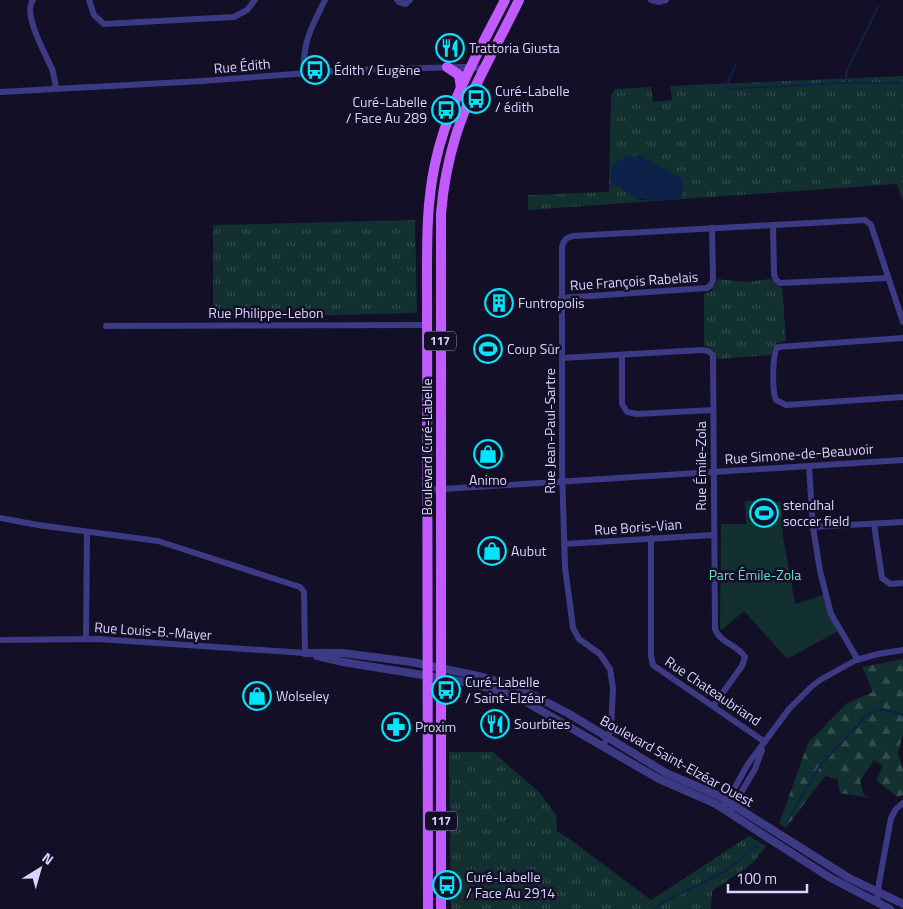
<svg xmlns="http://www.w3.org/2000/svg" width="903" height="909" font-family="'Titillium Web',sans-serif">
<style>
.grass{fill:url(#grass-tufts);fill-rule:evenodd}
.forest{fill:url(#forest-firs)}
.park{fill:#12302f}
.water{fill:#0c2248}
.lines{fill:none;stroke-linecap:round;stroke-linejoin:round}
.stream{stroke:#0c2248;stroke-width:2}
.minor{stroke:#3d3a85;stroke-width:6}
.tertiary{stroke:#3d3a85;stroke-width:8}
.primary{stroke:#c25bff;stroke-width:10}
.labels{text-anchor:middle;stroke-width:5;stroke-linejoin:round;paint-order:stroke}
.shield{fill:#130f26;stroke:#9e99be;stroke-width:1}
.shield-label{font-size:12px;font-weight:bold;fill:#d9d4ff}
.poi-label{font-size:14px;fill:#d9d4ff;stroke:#130f26;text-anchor:start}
.street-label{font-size:14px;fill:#d9d4ff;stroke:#130f26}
.park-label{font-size:14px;fill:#5fe0c0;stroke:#130f26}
</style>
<defs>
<pattern id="grass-tufts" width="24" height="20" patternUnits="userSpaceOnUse" patternTransform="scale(1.25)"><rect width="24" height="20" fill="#12302f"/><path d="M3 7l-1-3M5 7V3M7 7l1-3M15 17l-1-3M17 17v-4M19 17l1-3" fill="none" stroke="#344d4e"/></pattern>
<pattern id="forest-firs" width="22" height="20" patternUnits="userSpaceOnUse" patternTransform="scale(1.25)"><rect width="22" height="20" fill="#12302f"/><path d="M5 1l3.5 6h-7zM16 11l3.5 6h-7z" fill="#344d4e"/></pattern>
</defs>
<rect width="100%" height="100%" fill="#130f26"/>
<g class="grass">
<path d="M 903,76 L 903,203 L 897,184 L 528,210 L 528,195 L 609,192 L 611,96 L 615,89 L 651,87 L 653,102 L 672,100 L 670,86 ZM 639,155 L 681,179 L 643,201 L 624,190 L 620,185 Z"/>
<polygon points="415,220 417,313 213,318 213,225"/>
<path d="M 718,279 L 746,282 L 771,279 L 775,284 L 782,288 L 786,341 L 777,343 L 771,355 L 717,359 C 714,351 712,347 704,346 L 704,293 L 711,292 Z"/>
<polygon points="449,752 493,752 539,792 556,815 557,831 571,840 651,900 749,836 766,846 753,863 712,891 711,909 451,909"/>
</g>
<polygon class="forest" points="903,659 903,734 898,753 903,771 903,795 897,797 876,780 883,766 874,760 860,781 864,795 870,798 840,793 838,779 825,776 786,828 779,824 808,743 847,703 873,692 862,667"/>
<polygon class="park" points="745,501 781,502 783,536 795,604 826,594 840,630 787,659 744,611 722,630 720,628 721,524 746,524"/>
<path class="water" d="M 639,155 L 682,179 L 683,191 L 681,197 L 677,200 C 656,200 636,204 620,186 L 611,185 L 612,164 L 628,157 Z"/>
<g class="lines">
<g class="stream">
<polyline points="736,64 726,86 728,89 839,83 903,83"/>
<polyline points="847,81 846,75 847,70 878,7"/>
<polyline points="787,821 819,767 867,715 883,709 903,715"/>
<polyline points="654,909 663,902 724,872 758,845"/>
</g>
<g class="minor">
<path d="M 33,0 C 22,13 46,55 52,69 C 54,75 55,82 56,88"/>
<polyline points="89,0 94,15 104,24 234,17 247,10 255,0"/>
<polyline points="397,0 399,2 406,4 410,0"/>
<polyline points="651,0 659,2 666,0"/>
<path d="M 304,73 C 302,43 312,26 325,0"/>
<polyline points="0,92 202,81 349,70 463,67 485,69"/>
<polyline points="773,225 774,274 776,280 780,283 888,278"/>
<polyline points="561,298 707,288 711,285 713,280 712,228"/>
<polyline points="106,326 427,325"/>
<path d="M 903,338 L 778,347 C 772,353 772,391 776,400 L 786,405 L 903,397"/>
<polyline points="622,355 622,404 627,412 637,414 713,410"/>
<path d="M 562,358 L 702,350 L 708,351 L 713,355 L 715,629 C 720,643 738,645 745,657 L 742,666 L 713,706"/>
<polyline points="809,466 813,527 820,571 831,614 858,660"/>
<polyline points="427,490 903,460"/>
<polyline points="0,518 38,525 158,541 300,587 304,592 305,653 98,639 0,640"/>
<polyline points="874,524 882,578 890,584 903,583"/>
<polyline points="813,527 903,522"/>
<polyline points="651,538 651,656 653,665 765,742"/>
<polyline points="564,544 713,535"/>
<polyline points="86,639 87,532"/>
<path d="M 603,746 L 611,730 L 613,688 L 610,669 L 600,654 L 579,639 L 573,628 L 565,567 L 562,469 L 562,247 C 563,241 566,237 573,236 L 865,220 L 871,225 L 903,322"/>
<polyline points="725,805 748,764 789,709 811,687 820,680 856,660 878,654 903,650"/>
<polyline points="731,810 755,769 762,750"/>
<polyline points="877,903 879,883 891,818 896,809 903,803"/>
</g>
<g class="tertiary">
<polyline points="305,653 343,653 412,662 483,677 520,688 571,715 666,773 717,795 849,878 903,904"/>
<polyline points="317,656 343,662 465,682 493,689 521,699 659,779 714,803 829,877 890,909"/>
</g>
<g class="primary">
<polyline points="447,67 459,75 461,88"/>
<path d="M 428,909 L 427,274 C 427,237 427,201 435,164 C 447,106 478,53 505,0"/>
<path d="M 441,909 L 441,214 C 443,187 448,161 456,135 C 471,88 498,44 519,0"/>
</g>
</g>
<defs>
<symbol id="restaurant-ring" viewBox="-11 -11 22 22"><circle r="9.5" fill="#130f26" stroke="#00e5ff" stroke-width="1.5"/><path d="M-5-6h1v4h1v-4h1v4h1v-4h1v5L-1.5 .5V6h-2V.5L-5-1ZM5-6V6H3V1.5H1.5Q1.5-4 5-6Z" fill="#00e5ff"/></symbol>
<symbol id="bus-ring" viewBox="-11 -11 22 22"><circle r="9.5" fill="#130f26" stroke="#00e5ff" stroke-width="1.5"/><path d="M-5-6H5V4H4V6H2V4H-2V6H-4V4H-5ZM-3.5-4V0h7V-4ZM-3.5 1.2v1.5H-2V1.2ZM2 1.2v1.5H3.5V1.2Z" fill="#00e5ff"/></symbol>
<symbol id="building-ring" viewBox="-11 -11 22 22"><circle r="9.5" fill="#130f26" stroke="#00e5ff" stroke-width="1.5"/><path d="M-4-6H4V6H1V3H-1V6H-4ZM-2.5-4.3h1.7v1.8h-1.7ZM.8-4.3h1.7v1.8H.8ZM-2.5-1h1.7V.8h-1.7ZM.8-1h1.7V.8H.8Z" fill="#00e5ff"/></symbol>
<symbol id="stadium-ring" viewBox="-11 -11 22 22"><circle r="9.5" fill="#130f26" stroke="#00e5ff" stroke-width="1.5"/><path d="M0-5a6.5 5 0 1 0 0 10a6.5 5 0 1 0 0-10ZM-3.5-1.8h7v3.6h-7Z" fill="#00e5ff"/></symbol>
<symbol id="shop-ring" viewBox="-11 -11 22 22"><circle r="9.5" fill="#130f26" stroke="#00e5ff" stroke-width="1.5"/><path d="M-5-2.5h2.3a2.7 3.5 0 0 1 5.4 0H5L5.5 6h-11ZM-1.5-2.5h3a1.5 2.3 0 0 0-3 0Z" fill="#00e5ff"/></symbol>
<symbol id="pharmacy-ring" viewBox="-11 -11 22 22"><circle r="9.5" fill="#130f26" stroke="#00e5ff" stroke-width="1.5"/><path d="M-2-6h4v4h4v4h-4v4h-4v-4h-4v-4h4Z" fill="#00e5ff"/></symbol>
</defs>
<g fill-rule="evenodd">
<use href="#restaurant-ring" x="434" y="32" width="32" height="32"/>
<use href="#bus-ring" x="299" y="54" width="32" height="32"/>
<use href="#bus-ring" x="460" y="83" width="32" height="32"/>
<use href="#bus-ring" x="430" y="94" width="32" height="32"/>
<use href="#building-ring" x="483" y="287" width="32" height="32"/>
<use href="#stadium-ring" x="472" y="333" width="32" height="32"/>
<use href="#shop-ring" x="472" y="438" width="32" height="32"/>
<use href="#stadium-ring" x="748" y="497" width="32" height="32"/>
<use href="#shop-ring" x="476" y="535" width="32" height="32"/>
<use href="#bus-ring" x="430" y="674" width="32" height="32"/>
<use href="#shop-ring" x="241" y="680" width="32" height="32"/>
<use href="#restaurant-ring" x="479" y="708" width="32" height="32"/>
<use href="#pharmacy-ring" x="380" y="711" width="32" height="32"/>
<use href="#bus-ring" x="431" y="869" width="32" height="32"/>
</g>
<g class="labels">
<g class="shield">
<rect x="424" y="331.5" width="32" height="19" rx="4"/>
<rect x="425" y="811.5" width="32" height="19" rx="4"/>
</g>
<g class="shield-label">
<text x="440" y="345">117</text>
<text x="441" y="825">117</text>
</g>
<g class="poi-label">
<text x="469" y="53">Trattoria Giusta</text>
<text x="334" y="75">Édith / Eugène</text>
<text x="495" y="96">Curé-Labelle<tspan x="495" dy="16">/ édith</tspan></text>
<text x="427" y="107" text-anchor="end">Curé-Labelle<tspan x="427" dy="16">/ Face Au 289</tspan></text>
<text x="518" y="308">Funtropolis</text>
<text x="507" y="354">Coup Sûr</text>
<text x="488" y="485" text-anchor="middle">Animo</text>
<text x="783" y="510">stendhal<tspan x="783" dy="16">soccer field</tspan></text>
<text x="511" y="556">Aubut</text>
<text x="465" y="687">Curé-Labelle<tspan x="465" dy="16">/ Saint-Elzéar</tspan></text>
<text x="276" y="701">Wolseley</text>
<text x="514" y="729">Sourbites</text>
<text x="415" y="732">Proxim</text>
<text x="466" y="882">Curé-Labelle<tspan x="466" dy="16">/ Face Au 2914</tspan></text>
</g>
<g class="street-label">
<text transform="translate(242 66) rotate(-5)" y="5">Rue Édith</text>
<text transform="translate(634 281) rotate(-4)" y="5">Rue François Rabelais</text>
<text x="266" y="318">Rue Philippe-Lebon</text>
<text transform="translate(550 431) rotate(-90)" y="5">Rue Jean-Paul-Sartre</text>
<text transform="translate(427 447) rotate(-90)" y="5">Boulevard Curé-Labelle</text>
<text transform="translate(799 454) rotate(-4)" y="5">Rue Simone-de-Beauvoir</text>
<text transform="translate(701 466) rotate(-90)" y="5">Rue Émile-Zola</text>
<text transform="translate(638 527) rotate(-4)" y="5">Rue Boris-Vian</text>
<text transform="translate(153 631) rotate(4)" y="5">Rue Louis-B.-Mayer</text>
<text transform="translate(713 691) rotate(34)" y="5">Rue Chateaubriand</text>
<text transform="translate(677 761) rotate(29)" y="5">Boulevard Saint-Elzéar Ouest</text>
</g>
<g class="park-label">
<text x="755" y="580">Parc Émile-Zola</text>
</g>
</g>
<g transform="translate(40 869) rotate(37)" stroke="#130f26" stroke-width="4" paint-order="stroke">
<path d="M0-4L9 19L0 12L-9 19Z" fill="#d9d4ff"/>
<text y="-8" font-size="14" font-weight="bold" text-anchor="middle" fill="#d9d4ff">N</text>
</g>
<path d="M728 884v8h79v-8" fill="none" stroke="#d9d4ff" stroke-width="2.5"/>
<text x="736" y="884" font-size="15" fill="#d9d4ff" stroke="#130f26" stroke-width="4" paint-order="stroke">100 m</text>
</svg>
